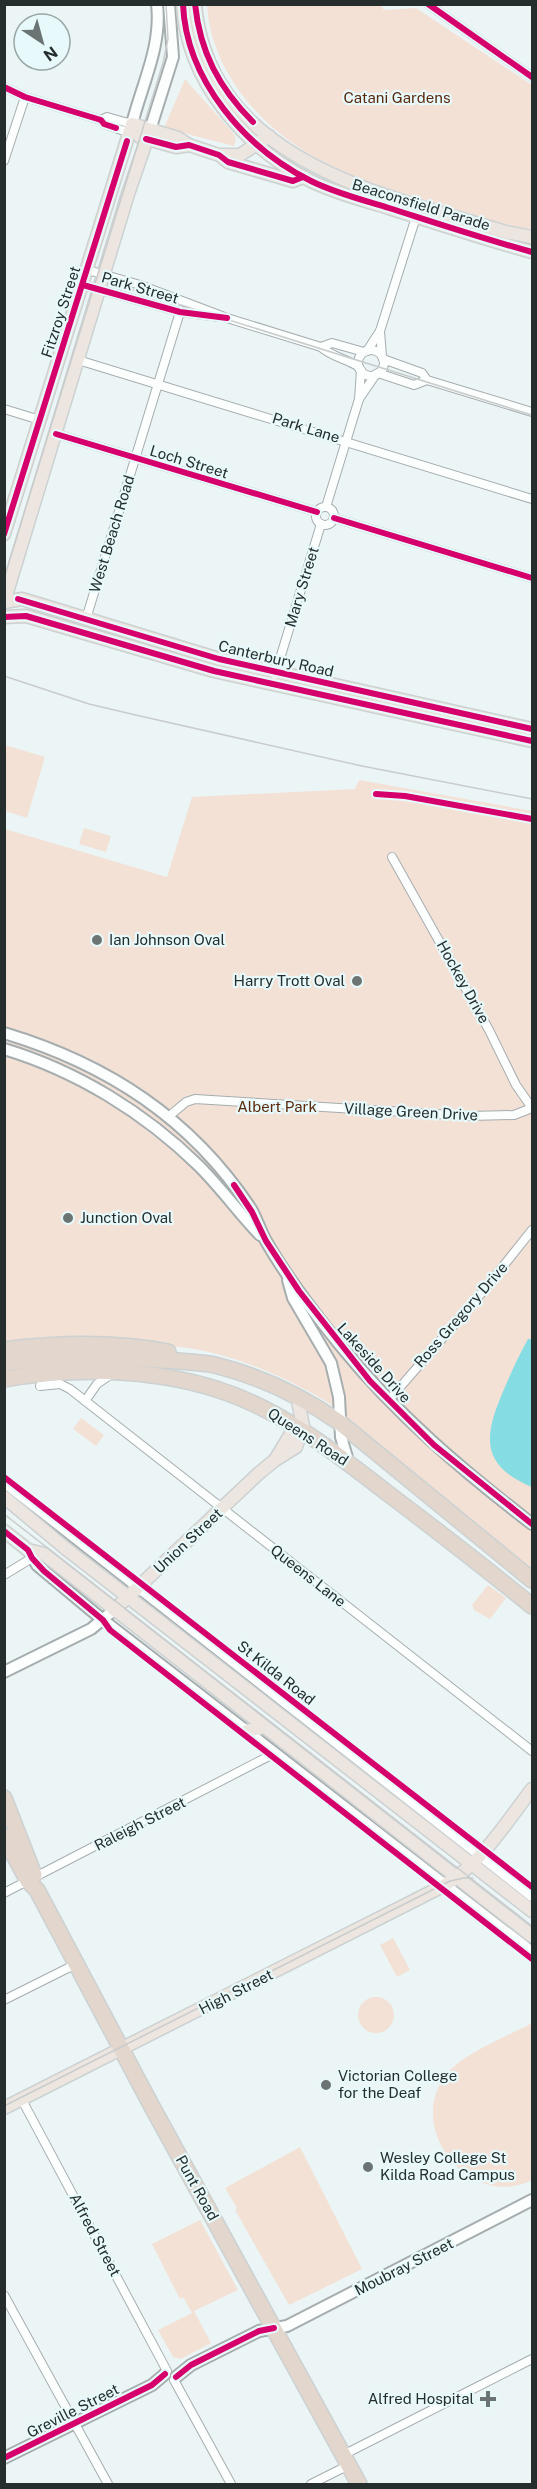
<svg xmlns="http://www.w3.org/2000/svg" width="537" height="2489" font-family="'Public Sans',sans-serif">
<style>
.green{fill:#f3e1d6}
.water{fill:#85dce2}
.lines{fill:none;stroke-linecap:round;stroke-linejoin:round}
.street-casing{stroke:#a6adae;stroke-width:10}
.secondary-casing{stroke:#a6adae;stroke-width:14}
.primary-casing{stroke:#ccd1d2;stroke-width:15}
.highway-casing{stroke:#ccd1d2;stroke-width:18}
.street{stroke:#fcfefe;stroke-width:8}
.secondary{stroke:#fcfefe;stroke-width:10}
.primary{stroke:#ede6e0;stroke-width:12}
.highway{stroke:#e2d6cd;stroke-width:15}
.tram{stroke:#c9cccc;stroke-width:1.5}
.cycleway-casing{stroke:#e7f9fa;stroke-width:10}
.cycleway{stroke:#d6006c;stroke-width:6}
.poi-dot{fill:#6b7373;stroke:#e7f9fa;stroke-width:2}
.labels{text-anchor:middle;stroke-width:4.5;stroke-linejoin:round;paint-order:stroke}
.park-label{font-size:15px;fill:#5b2a0c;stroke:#e7f9fa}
.street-label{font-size:15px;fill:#262d2d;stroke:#e7f9fa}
.poi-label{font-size:15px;fill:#262d2d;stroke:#e7f9fa;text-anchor:start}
</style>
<rect width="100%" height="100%" fill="#ebf5f6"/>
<g class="green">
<path d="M 380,4 L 384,10 L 416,8 L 532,85 L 532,229 C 501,225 470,214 440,205 C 402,193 360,181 324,162 C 264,132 211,73 207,5 Z"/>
<polygon points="185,79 233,133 236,139 234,146 164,128"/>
<polygon points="5,745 45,757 27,818 5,811"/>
<path d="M 359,780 L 532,811 L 532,1569 L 329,1403 C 286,1377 238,1356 188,1348 C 128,1340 65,1346 5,1347 L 5,829 L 167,877 L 192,797 L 355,789 Z"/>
<polygon points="84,828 111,836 106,852 79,844"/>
<polygon points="81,1418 104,1435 96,1446 73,1429"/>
<polygon points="488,1585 506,1598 490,1619 474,1610 472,1605"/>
<polygon points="393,1938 410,1970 397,1977 380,1945"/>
<circle cx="376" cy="2015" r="18"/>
<path d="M 532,2023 L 532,2180 C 474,2210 407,2134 443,2079 C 459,2054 507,2037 532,2023 Z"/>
<polygon points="300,2147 362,2269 289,2305 235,2210 237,2208 225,2188"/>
<polygon points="200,2220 238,2290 194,2311 211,2343 181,2359 173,2357 158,2330 192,2313 183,2297 180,2299 152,2244"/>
</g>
<path class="water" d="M 528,1339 L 532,1339 L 532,1487 C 482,1466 483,1439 502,1394 C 510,1375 518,1357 528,1339 Z"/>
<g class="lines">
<defs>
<g id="street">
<polyline points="428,4 532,77"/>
<polyline points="4,87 25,97 101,120 104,124 130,133"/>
<polyline points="101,120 107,117 132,124"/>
<polyline points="4,161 25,97"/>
<path d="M 88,270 L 140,285 L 227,318 L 321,347 C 332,357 347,359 359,367"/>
<polyline points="83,285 180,312 219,317"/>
<polyline points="380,331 382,356"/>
<polyline points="321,347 332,343 364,352"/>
<circle cx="371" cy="363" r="13"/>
<polyline points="367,351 380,331 416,217"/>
<polyline points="383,359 422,373 427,380 532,412"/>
<polyline points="78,360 532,499"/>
<polyline points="378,373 414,385 427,380"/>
<polyline points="359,399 361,370"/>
<polyline points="4,409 40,420"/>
<polyline points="56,434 317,512"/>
<polyline points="326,507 359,399 376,374"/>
<circle cx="325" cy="516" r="9"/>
<polyline points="334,518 532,578"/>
<polyline points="86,619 180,312"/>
<polyline points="275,675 321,524"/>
<polyline points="392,857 489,1030 516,1085 532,1108"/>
<polyline points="168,1117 186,1102 195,1099 469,1116 514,1115 532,1108"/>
<polyline points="40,1386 60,1384 70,1389 532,1751"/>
<polyline points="389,1400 485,1289 532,1230"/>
<polyline points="85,1401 97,1384 113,1373"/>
<polyline points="4,1575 32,1558"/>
<polyline points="4,1893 275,1753"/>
<polyline points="4,2000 76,1964"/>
<polyline points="22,2100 167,2371"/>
<polyline points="4,2295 108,2484"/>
<polyline points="174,2380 231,2484"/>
<polyline points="343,2455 532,2359"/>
<polyline points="311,2484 349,2465"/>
</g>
<g id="secondary">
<path d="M 132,124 C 142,84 162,46 157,4"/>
<polyline points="150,130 173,57 169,4"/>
<path d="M 4,1033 C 107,1064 191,1118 251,1209 C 257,1219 260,1231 266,1241 C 287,1278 314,1313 340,1345 C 396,1414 463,1471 532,1524"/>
<path d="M 4,1049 C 77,1071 145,1113 199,1166 C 221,1188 239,1213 260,1235"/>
<polyline points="288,1280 293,1298 331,1363 339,1397 341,1437 349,1464"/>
<polyline points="4,1482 532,1896"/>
<polyline points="28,1550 37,1565 103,1620 532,1952"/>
<polyline points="4,1672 91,1629 114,1610"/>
<polyline points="176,2377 191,2365 259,2331 287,2326 532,2200"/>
<polyline points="4,2458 152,2385 165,2374"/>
</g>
<g id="primary">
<path d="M 183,4 C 186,80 245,148 311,181 C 335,193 363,200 389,208 C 436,223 484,239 532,252"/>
<path d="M 195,4 C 209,161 383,195 506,232 L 532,237"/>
<polyline points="140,137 176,147 189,145"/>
<polyline points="223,158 228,162 293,181 303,177"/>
<polyline points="4,534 132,124 178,138 189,145 219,155 240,155 269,136"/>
<polyline points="4,602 22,599 219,659 532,729"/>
<polyline points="4,602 128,194 150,130"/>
<polyline points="4,617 26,616 214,671 532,741"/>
<polyline points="275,1460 292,1432 294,1424"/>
<polyline points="4,1497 65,1548 532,1911"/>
<polyline points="4,1531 28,1550 44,1554 532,1936"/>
<polyline points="114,1610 258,1474 275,1460 296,1447 303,1426 297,1396"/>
<polyline points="247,1731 264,1727"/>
<path d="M 4,2108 L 445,1885 C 482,1862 506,1823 532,1789"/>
</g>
<g id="highway">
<path d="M 4,1350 C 58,1343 115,1342 168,1352"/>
<path d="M 4,1363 C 56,1356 108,1356 160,1360 C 178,1361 197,1362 215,1365 C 259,1376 301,1396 339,1422 L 532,1580"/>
<path d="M 4,1379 C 73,1367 149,1368 216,1389 C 280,1409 333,1451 386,1492 C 435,1529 484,1567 532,1606"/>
<polyline points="4,1798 34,1875"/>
<polyline points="4,1837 28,1881 37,1890 150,2103 359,2484"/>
</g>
</defs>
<use href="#street" class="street-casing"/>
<use href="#secondary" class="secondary-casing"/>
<use href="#primary" class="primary-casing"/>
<use href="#highway" class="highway-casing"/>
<use href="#street" class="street"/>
<use href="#secondary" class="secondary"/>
<use href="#primary" class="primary"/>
<use href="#highway" class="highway"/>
<g class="tram">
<polyline points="130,289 532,415"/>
<polyline points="4,578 163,63 168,39 166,4"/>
<polyline points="4,676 89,704 140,716 362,766 532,799"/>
<polyline points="4,1514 532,1926"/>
<polyline points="4,2106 450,1881 464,1878 473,1878"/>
</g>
<defs>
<g id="cycleway">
<path d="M 183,4 C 186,80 245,148 311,181 C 335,193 363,200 389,208 C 436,223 484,239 532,252"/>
<path d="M 195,4 C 200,52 219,88 253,122"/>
<polyline points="428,4 532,77"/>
<polyline points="4,87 25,97 101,120 104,124 116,128"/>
<polyline points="146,139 176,147 189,145 219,155 228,162 293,181 303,177"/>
<polyline points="83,285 180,312 227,318"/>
<polyline points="56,434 317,512"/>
<polyline points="334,518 532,578"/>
<polyline points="4,534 127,141"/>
<polyline points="18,599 219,659 532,729"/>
<polyline points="4,617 26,616 214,671 532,741"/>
<polyline points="376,794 405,796 532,819"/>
<polyline points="234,1185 252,1212 266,1241 299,1291 370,1381 434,1445 532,1524"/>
<polyline points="4,1477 532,1887"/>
<polyline points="4,1531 28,1550 32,1558 44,1571 103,1620 110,1630 532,1959"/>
<polyline points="176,2377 191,2365 259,2331 274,2328"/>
<polyline points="4,2458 152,2385 165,2374"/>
</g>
</defs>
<use href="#cycleway" class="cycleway-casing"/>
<use href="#cycleway" class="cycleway"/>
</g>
<g class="poi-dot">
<circle cx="97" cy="940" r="6"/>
<circle cx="357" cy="981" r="6"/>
<circle cx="68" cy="1218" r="6"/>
<circle cx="326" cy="2085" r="6"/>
<circle cx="368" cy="2167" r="6"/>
<path d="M485 2390h6v6h6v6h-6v6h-6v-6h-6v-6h6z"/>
</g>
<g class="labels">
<g class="park-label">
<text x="397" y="103">Catani Gardens</text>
<text x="277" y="1112">Albert Park</text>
</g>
<g class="street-label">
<text transform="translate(421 205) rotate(17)" y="5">Beaconsfield Parade</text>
<text transform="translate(140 288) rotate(16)" y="5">Park Street</text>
<text transform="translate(61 312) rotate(-72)" y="5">Fitzroy Street</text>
<text transform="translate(306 428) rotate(17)" y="5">Park Lane</text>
<text transform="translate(189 462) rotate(17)" y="5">Loch Street</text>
<text transform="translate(112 534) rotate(-73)" y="5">West Beach Road</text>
<text transform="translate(302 587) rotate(-73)" y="5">Mary Street</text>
<text transform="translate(276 659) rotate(13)" y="5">Canterbury Road</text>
<text transform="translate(463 982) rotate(61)" y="5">Hockey Drive</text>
<text transform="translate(411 1112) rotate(3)" y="5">Village Green Drive</text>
<text transform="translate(461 1315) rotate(-49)" y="5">Ross Gregory Drive</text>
<text transform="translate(374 1363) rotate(48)" y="5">Lakeside Drive</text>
<text transform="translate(308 1437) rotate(33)" y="5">Queens Road</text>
<text transform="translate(188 1541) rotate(-43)" y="5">Union Street</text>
<text transform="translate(308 1576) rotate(38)" y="5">Queens Lane</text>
<text transform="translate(276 1673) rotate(38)" y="5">St Kilda Road</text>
<text transform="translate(140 1824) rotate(-27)" y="5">Raleigh Street</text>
<text transform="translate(236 1992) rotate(-27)" y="5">High Street</text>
<text transform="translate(197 2188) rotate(61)" y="5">Punt Road</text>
<text transform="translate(95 2235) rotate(62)" y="5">Alfred Street</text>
<text transform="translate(404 2267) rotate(-27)" y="5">Moubray Street</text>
<text transform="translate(73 2411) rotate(-27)" y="5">Greville Street</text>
</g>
<g class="poi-label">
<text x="109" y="945">Ian Johnson Oval</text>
<text x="345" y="986" text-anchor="end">Harry Trott Oval</text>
<text x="80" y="1223">Junction Oval</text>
<text x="338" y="2081">Victorian College<tspan x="338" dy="17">for the Deaf</tspan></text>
<text x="380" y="2163">Wesley College St<tspan x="380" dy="17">Kilda Road Campus</tspan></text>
<text x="474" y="2404" text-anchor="end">Alfred Hospital</text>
</g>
</g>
<rect width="537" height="2489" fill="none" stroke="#262d2d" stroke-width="12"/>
<g transform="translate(42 42) rotate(144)"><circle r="28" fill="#e7f9fa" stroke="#9aa7a8" stroke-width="1.5"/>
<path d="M0-4.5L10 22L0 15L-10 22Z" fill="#6b7373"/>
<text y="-9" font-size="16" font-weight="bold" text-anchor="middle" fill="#262d2d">N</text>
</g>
</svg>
